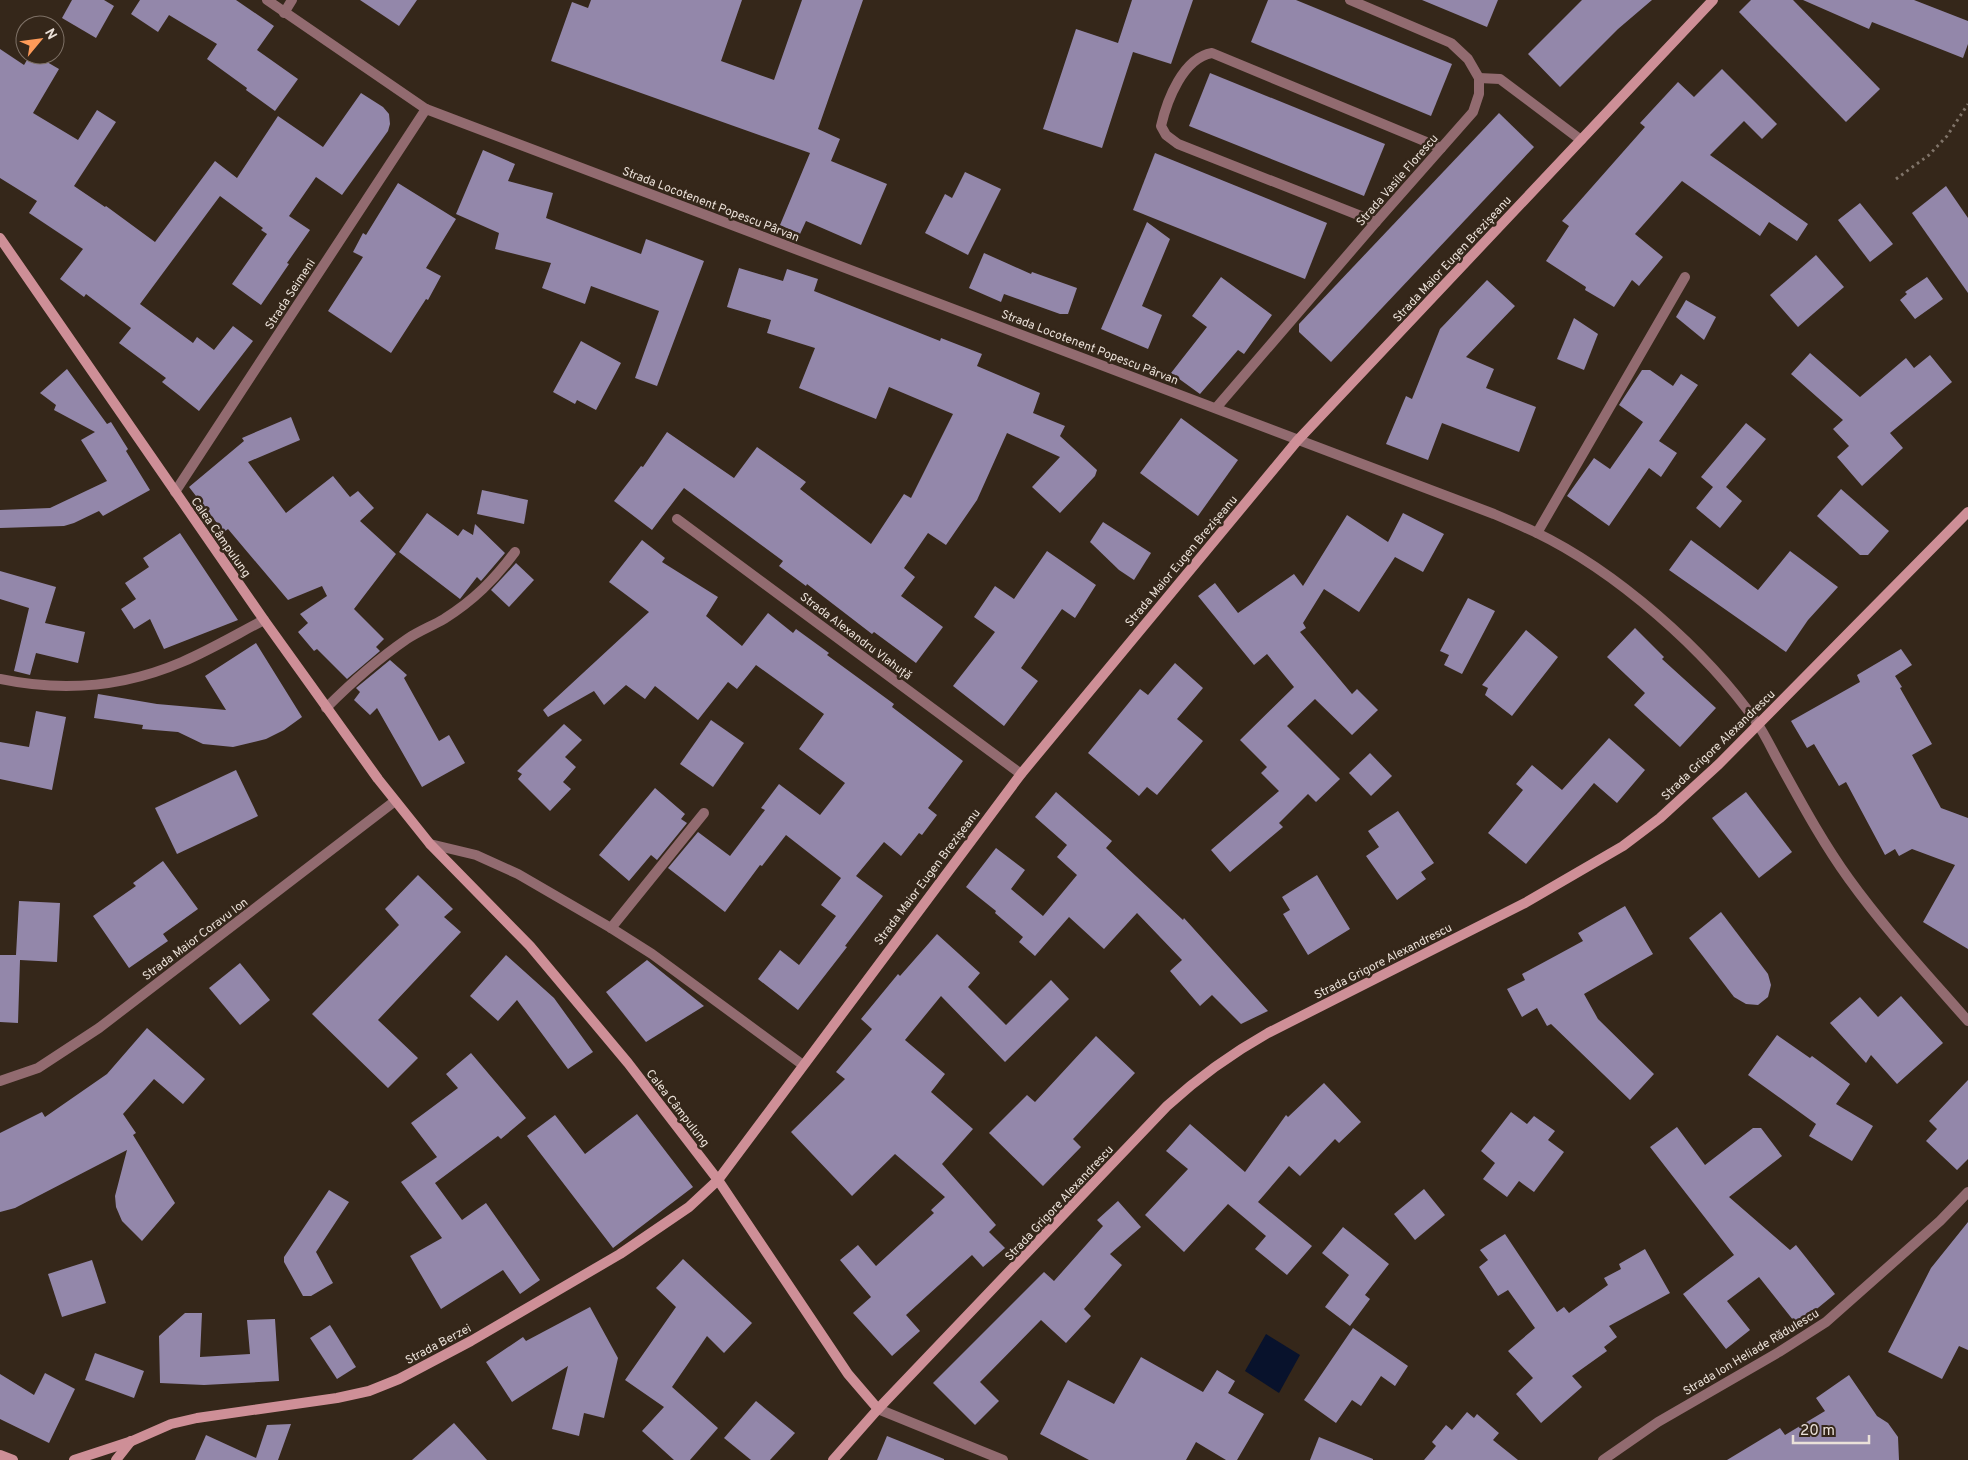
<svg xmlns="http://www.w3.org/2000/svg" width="1968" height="1460" font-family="Overpass,sans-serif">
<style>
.water{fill:#08122c}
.building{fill:#9387aa}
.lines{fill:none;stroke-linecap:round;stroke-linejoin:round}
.path{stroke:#807469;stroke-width:3;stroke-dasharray:2.5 4;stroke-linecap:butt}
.lane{stroke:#926b70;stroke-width:10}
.street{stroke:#926b70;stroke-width:10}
.secondary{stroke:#ce8f97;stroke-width:10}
.labels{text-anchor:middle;stroke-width:5;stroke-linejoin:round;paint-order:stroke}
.street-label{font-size:12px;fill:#ebe1d9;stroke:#35271a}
</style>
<rect width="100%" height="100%" fill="#35271a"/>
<polygon class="water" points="1266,1334 1300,1355 1279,1393 1245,1371"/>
<g class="building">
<polygon points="72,0 104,0 114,6 96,38 62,18"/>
<polygon points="140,0 236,0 274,26 257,50 298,79 275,111 246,90 247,88 207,59 217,44 169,15 158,32 131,14"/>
<polygon points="360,0 417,0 399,26"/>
<polygon points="591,0 742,0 721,61 774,80 802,0 863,0 818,129 840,139 831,161 887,184 861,245 806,221 800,234 780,225 810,153 551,61 572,2 588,8"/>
<polygon points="1132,0 1193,0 1171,64 1133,52 1102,148 1043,129 1076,29 1118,43"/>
<polygon points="1268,0 1296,0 1452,64 1431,116 1251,42"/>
<polygon points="1422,0 1498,0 1487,27"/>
<polygon points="1582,0 1652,0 1618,29 1560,87 1528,54"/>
<polygon points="1751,0 1793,0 1880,89 1846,122 1739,12"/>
<polygon points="1803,0 1914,0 1968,21 1968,44 1963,58 1872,22 1869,29"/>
<polygon points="0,49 24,65 30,55 35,55 59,69 33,113 78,140 97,110 116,122 74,186 105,207 106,206 155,242 215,161 237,178 278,116 323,147 361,93 383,107 389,114 390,124 388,131 342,195 316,177 289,216 310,230 287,263 289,264 261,305 232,284 267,234 261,230 263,228 220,196 140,304 193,343 197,337 214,350 233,326 253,341 199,411 162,382 166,378 119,343 131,328 86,294 84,297 60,279 83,249 29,213 37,201 0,178"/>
<polygon points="1722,69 1777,124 1762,139 1744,121 1710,155 1808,224 1797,241 1769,222 1760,236 1682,181 1635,234 1663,257 1639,286 1632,280 1614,307 1585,290 1586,287 1546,261 1569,226 1562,221 1645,127 1640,123 1678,82 1694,97"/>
<polygon points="1210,73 1385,144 1364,196 1189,126"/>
<polygon points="1499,113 1534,147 1331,362 1299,332 1299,324"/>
<polygon points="483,150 515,164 508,181 553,193 546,218 641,254 646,239 704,261 657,386 635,378 659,311 591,286 585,304 542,288 551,263 495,249 499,233 456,214"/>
<polygon points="1155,153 1327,223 1305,279 1133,210"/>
<polygon points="965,172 1001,189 968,255 925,233 945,194 952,198"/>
<polygon points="398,183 456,219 426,268 441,276 428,300 426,299 391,353 328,311 363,257 353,252 363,233 366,235"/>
<polygon points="1946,186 1968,218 1968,293 1912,213"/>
<polygon points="1860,203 1893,244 1870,262 1838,220"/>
<polygon points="1147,222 1170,239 1142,306 1162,315 1148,349 1101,329"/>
<polygon points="984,253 1031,274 1032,272 1077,288 1068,314 1060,314 1004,294 1001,302 969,288"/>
<polygon points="1816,255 1844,287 1798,327 1770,295"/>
<polygon points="739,268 783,281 787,269 818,279 814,291 940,341 941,338 982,354 977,366 1040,393 1033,413 1065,426 1060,436 1097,470 1095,476 1060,513 1032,487 1060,457 1007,433 977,500 946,545 928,533 904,568 915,577 901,596 943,627 916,663 874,632 872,634 807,584 806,586 779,566 783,561 684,488 652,530 614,501 641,466 643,467 667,432 734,478 757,447 806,482 800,489 871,544 904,494 911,498 953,414 889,387 876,419 799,388 815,348 767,333 771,320 727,307"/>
<polygon points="1221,277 1272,315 1244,354 1238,350 1200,394 1171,373 1207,327 1192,316"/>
<polygon points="1927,277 1943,299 1915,319 1900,300 1907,294 1905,292"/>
<polygon points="1487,280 1515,306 1466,357 1494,369 1486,388 1536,407 1519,452 1442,423 1428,460 1386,444 1406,396 1412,399 1440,329"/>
<polygon points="1686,300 1716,317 1704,340 1676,317"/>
<polygon points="1574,318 1598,334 1584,370 1557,359"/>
<polygon points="581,341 621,363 596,410 577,400 575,404 553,392"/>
<polygon points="1810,353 1860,397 1906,358 1914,368 1930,355 1952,382 1890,433 1903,448 1862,486 1837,457 1849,446 1833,429 1843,420 1791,374"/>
<polygon points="67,369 107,424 111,422 128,449 126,451 150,490 103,516 99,511 74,523 64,526 0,528 0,510 50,508 107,481 81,440 95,432 54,410 56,405 40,393"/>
<polygon points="1642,370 1650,370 1673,386 1681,374 1698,385 1659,441 1677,453 1661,477 1649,468 1609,526 1567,496 1594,458 1610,469 1643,422 1619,405"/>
<polygon points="291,417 300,440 248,462 286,513 333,476 350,497 358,491 374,508 360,521 396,554 354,609 384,639 376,647 380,651 347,679 317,649 314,651 298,632 308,623 300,614 327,596 322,586 288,600 228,529 224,532 189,487 244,441 242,438"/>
<polygon points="1181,418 1238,460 1198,516 1140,473"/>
<polygon points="1746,423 1766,439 1726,487 1742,501 1720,528 1696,508 1713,487 1701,477"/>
<polygon points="1841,489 1889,531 1868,555 1860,555 1817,516"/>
<polygon points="482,490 528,500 524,524 477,514"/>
<polygon points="427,513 458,536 463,529 473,535 475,524 505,553 481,581 477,577 460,599 399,552"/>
<polygon points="1403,513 1444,534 1423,572 1395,557 1359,612 1324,589 1303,623 1306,628 1300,632 1352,694 1357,689 1378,710 1352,735 1315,699 1287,726 1340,779 1316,802 1308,794 1279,823 1283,827 1230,872 1211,850 1279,791 1261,773 1267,767 1240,740 1294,687 1267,654 1254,665 1198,596 1215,583 1238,613 1294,574 1303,586 1347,515 1388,542"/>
<polygon points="1103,522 1151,553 1134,580 1119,570 1090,542"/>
<polygon points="180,533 238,620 164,649 150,619 134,629 121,609 136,599 125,583 149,567 143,558"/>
<polygon points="642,540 665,558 662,562 718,597 706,616 742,646 768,613 793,633 796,629 829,653 827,655 894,704 892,707 963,761 928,808 937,815 922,835 919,833 901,856 884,842 856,876 883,896 845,946 847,947 798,1010 758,979 780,950 799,965 836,916 821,905 841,878 786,835 762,866 760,865 725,912 668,868 698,832 730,856 765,810 761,808 779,784 820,815 845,783 799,749 824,714 756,665 737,689 728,682 698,720 655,686 645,699 626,685 604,705 594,691 548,717 543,710 649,612 609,582"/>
<polygon points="1691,540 1758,590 1790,551 1838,587 1808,620 1786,652 1669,570"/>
<polygon points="1047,551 1096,585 1075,618 1062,609 1021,668 1038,681 1004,726 953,686 995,632 974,617 995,586 1014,599"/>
<polygon points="516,563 534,580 509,607 491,590"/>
<polygon points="0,571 56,587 45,623 85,632 78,663 36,653 30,675 14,671 29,608 0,599"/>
<polygon points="1468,598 1495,611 1462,674 1444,665 1449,655 1440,651"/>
<polygon points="1635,628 1664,657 1662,659 1716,708 1680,747 1634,705 1645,693 1607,657"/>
<polygon points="1526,630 1558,657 1512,716 1485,695 1488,688 1482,685"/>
<polygon points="256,643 302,717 284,730 266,739 233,747 203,744 178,732 142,729 143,725 94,718 98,694 157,704 226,710 205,676"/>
<polygon points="1901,649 1912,665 1895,676 1902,687 1900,688 1932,744 1912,755 1941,808 1968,818 1968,949 1923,922 1955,865 1912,849 1899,856 1895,849 1885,855 1846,782 1839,786 1814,744 1807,748 1791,721 1860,682 1857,675"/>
<polygon points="390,660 407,675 404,678 439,741 449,735 465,763 422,787 377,708 370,715 354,700 360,692 356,688"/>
<polygon points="1175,663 1203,688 1177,719 1203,741 1157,795 1147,787 1139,796 1088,753 1140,689 1148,695"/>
<polygon points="36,711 66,717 52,790 0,779 0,742 29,747"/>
<polygon points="711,720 744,743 713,787 680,764"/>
<polygon points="564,724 582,740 565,757 576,767 563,782 571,789 550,811 518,779 522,774 517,771"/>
<polygon points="1609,738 1645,770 1617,803 1594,783 1526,864 1488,833 1523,790 1516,784 1532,765 1562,790"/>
<polygon points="1370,753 1392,776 1371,796 1349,773"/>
<polygon points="236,770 258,816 177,854 155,808"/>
<polygon points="655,788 685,814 681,819 687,823 657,860 651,855 629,881 599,855"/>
<polygon points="1056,792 1112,841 1106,848 1183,920 1184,918 1268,1011 1241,1024 1212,995 1200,1006 1170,971 1182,960 1137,913 1104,949 1069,917 1035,956 1019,942 1023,937 995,913 996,911 966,887 996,848 1025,870 1011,889 1043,916 1077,875 1057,857 1067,845 1035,817"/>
<polygon points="1746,792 1792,852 1759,878 1712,818"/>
<polygon points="1398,811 1434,863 1421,872 1426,879 1397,900 1366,856 1379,847 1368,831"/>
<polygon points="163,861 198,909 163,934 168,941 129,968 93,916 136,886 133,883"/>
<polygon points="418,875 453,909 444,917 461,932 378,1020 418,1058 388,1088 312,1014 399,925 385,909"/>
<polygon points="1317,875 1350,929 1308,955 1283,914 1290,910 1282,897"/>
<polygon points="19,901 60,903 57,962 20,960 18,1023 0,1022 0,955 16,955"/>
<polygon points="1625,906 1653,954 1584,994 1598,1019 1654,1074 1630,1100 1551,1024 1547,1026 1537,1008 1522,1017 1507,989 1525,980 1522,974 1583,941 1578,933"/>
<polygon points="1721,912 1768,974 1771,985 1768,997 1758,1005 1746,1004 1734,997 1689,938"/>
<polygon points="937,934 980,973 968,987 1006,1025 1051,980 1069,999 1005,1062 941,996 905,1040 945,1074 931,1092 973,1129 942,1164 996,1225 989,1232 1005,1248 983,1267 972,1255 906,1315 920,1331 892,1356 853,1313 871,1297 840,1260 858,1245 876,1266 934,1213 931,1210 945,1197 895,1154 852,1196 791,1132 845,1079 836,1072 872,1029 861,1019 898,974 900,976"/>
<polygon points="506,955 554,998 593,1052 568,1069 517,1000 498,1021 470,996"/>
<polygon points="647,960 704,1006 646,1042 606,992"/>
<polygon points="240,963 270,1000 240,1025 209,988"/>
<polygon points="1901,996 1943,1043 1897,1084 1871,1055 1866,1063 1830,1023 1860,997 1878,1017"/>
<polygon points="147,1028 205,1079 183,1104 154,1079 123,1114 136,1133 133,1135 175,1203 142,1241 122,1221 116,1207 115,1196 127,1150 15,1208 0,1212 0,1133 42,1112 45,1117 107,1074"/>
<polygon points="1777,1035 1810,1058 1812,1056 1850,1084 1836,1104 1873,1126 1852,1161 1809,1136 1816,1124 1748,1075"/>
<polygon points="1096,1036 1135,1073 1073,1139 1081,1147 1043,1186 989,1133 1027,1095 1035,1102"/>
<polygon points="471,1053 526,1118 501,1139 498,1136 435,1183 462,1220 486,1203 540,1280 520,1294 503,1270 441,1309 410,1256 442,1238 401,1182 437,1157 411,1123 458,1088 446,1074"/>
<polygon points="1968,1080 1968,1159 1957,1170 1926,1141 1937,1129 1929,1121"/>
<polygon points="1324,1083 1361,1122 1339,1143 1335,1139 1300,1176 1289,1166 1258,1202 1312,1246 1287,1275 1255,1249 1266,1236 1228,1204 1184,1252 1145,1215 1188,1169 1166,1151 1190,1124 1245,1172 1286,1115 1288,1117"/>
<polygon points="1511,1112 1527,1124 1534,1116 1555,1131 1548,1140 1564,1152 1534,1192 1519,1181 1507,1197 1483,1179 1495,1163 1481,1151"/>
<polygon points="637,1114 693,1187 613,1248 527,1136 555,1115 585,1154"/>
<polygon points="1677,1127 1705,1165 1753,1128 1761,1128 1782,1156 1729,1197 1790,1250 1796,1245 1835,1294 1797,1325 1759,1277 1727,1301 1750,1330 1726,1349 1683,1294 1734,1255 1650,1147"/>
<polygon points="1424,1189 1445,1215 1415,1240 1394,1214"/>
<polygon points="329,1190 349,1202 316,1252 333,1283 311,1296 303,1296 284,1262 284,1257"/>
<polygon points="1118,1201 1141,1227 1110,1254 1122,1265 1084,1309 1091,1316 1066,1343 1041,1320 980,1382 999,1401 975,1425 933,1383 1044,1272 1054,1281 1103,1226 1097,1220"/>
<polygon points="1968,1222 1968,1350 1959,1346 1942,1379 1888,1352 1931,1268"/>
<polygon points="1343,1227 1389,1264 1365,1295 1370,1299 1350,1326 1325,1307 1349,1275 1322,1253"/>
<polygon points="1505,1234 1557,1312 1564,1307 1569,1313 1608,1285 1604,1278 1621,1269 1619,1264 1645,1249 1670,1293 1609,1326 1617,1337 1604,1347 1607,1351 1572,1376 1582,1387 1541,1423 1516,1394 1533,1378 1508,1351 1535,1328 1508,1290 1498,1296 1479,1267 1488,1260 1480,1250"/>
<polygon points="683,1259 752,1323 724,1353 707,1336 672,1387 718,1428 690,1460 674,1460 642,1431 664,1407 625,1380 676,1307 656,1288"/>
<polygon points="92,1260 106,1303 62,1317 48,1274"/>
<polygon points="590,1307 618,1358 604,1418 584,1413 579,1436 552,1429 568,1366 512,1402 486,1362 523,1337 526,1341"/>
<polygon points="185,1313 202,1313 200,1357 250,1354 247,1320 275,1319 279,1381 204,1385 160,1383 159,1336"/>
<polygon points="330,1325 356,1367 337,1379 310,1338"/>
<polygon points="1353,1328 1408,1366 1395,1386 1381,1376 1361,1406 1352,1400 1336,1423 1304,1400"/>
<polygon points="95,1353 144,1371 134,1398 85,1380"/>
<polygon points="1141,1357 1203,1392 1217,1370 1235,1381 1228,1393 1264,1414 1237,1460 1226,1460 1196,1442 1186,1460 1089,1460 1040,1434 1068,1380 1114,1404"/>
<polygon points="45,1373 75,1389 49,1443 0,1419 0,1374 34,1395"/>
<polygon points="1849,1375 1877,1416 1888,1423 1898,1437 1899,1460 1727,1460 1780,1428 1785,1435 1825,1411 1816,1398"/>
<polygon points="756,1401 795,1433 770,1460 751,1460 724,1438"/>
<polygon points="1467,1412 1474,1418 1477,1414 1499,1433 1493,1440 1518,1460 1424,1460 1436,1446 1432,1442 1446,1425 1452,1430"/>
<polygon points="454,1423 487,1460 412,1460"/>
<polygon points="291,1424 278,1460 195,1460 206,1435 256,1458 267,1425"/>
<polygon points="887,1436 944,1459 944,1460 877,1460"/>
<polygon points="1319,1437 1373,1459 1373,1460 1310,1460"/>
</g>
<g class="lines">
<polyline class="path" points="1896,179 1929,155 1947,136 1968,104"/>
<polyline class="lane" points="1479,78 1500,79 1581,140"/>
<g class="street">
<path d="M 267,0 L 426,109 L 1494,514 C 1508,520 1522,526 1535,532 C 1616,571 1706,650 1757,723 C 1766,736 1773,752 1781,766 C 1802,804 1823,843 1849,879 C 1885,929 1927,974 1968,1021"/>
<polyline points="284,13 292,0"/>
<path d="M 1376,222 L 1178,144 L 1166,135 L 1161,126 C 1167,100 1183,58 1212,53 L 1441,148"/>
<polyline points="1216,408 1376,222 1473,112 1479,94 1479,78 1468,59 1451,43 1350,0"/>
<polyline points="175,492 426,109"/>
<polyline points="677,519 1021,774"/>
<polyline points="1537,533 1685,277"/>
<path d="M 0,679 C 62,692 124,687 182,662 C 210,650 237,634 264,620"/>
<path d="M 326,708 C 351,683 378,659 407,639 C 419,631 432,626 444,619 C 474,600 494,580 515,552"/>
<polyline points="430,844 476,855 518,874 611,928 652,954 803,1065"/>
<polyline points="611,928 704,813"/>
<polyline points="0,1081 38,1068 99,1028 395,801"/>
<polyline points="878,1409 1003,1460"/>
<polyline points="1603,1460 1658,1422 1779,1352 1826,1322 1940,1221 1968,1192"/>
</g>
<g class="secondary">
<polyline points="0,238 264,620 378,779 430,844 530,946 628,1063 718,1180 848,1374 878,1409"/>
<polyline points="0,1455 13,1460"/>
<polyline points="74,1460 132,1441 171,1424 197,1418 337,1398 369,1391 399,1379 471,1341 620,1254 689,1207 718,1180 1021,774 1297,441 1713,0"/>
<polyline points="116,1460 131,1441"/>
<path d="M 833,1460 L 878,1409 L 1167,1106 C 1200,1076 1229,1055 1268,1033 L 1525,903 L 1623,846 L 1660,818 L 1719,764 L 1968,512"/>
</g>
</g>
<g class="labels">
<g class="street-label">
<text transform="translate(1397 180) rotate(-49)" y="4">Strada Vasile Florescu</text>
<text transform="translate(711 204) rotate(21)" y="4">Strada Locotenent Popescu Pârvan</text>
<text transform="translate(1452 259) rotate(-47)" y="4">Strada Maior Eugen Brezișeanu</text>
<text transform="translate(290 294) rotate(-57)" y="4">Strada Seimeni</text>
<text transform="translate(1090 347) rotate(21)" y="4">Strada Locotenent Popescu Pârvan</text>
<text transform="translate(221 537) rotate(55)" y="4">Calea Câmpulung</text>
<text transform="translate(1181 561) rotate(-50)" y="4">Strada Maior Eugen Brezișeanu</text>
<text transform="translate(856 636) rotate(37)" y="4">Strada Alexandru Vlahuță</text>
<text transform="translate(1718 745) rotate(-44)" y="4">Strada Grigore Alexandrescu</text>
<text transform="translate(927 877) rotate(-53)" y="4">Strada Maior Eugen Brezișeanu</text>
<text transform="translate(195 939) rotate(-37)" y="4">Strada Maior Coravu Ion</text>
<text transform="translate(1383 961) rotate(-27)" y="4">Strada Grigore Alexandrescu</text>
<text transform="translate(678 1108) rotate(52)" y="4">Calea Câmpulung</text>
<text transform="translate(1059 1203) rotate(-47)" y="4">Strada Grigore Alexandrescu</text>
<text transform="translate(438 1344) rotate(-28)" y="4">Strada Berzei</text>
<text transform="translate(1751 1352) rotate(-31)" y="4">Strada Ion Heliade Rădulescu</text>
</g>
</g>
<g transform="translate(40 40) rotate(61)"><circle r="24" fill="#35271a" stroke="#7e7166"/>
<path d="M0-4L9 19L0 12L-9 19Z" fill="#fe9b59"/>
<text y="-8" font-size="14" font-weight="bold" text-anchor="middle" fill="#ebe1d9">N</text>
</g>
<path d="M1793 1435v8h76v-8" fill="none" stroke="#ebe1d9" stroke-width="2.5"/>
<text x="1800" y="1435" font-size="15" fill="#ebe1d9" stroke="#35271a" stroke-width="4" paint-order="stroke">20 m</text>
</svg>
